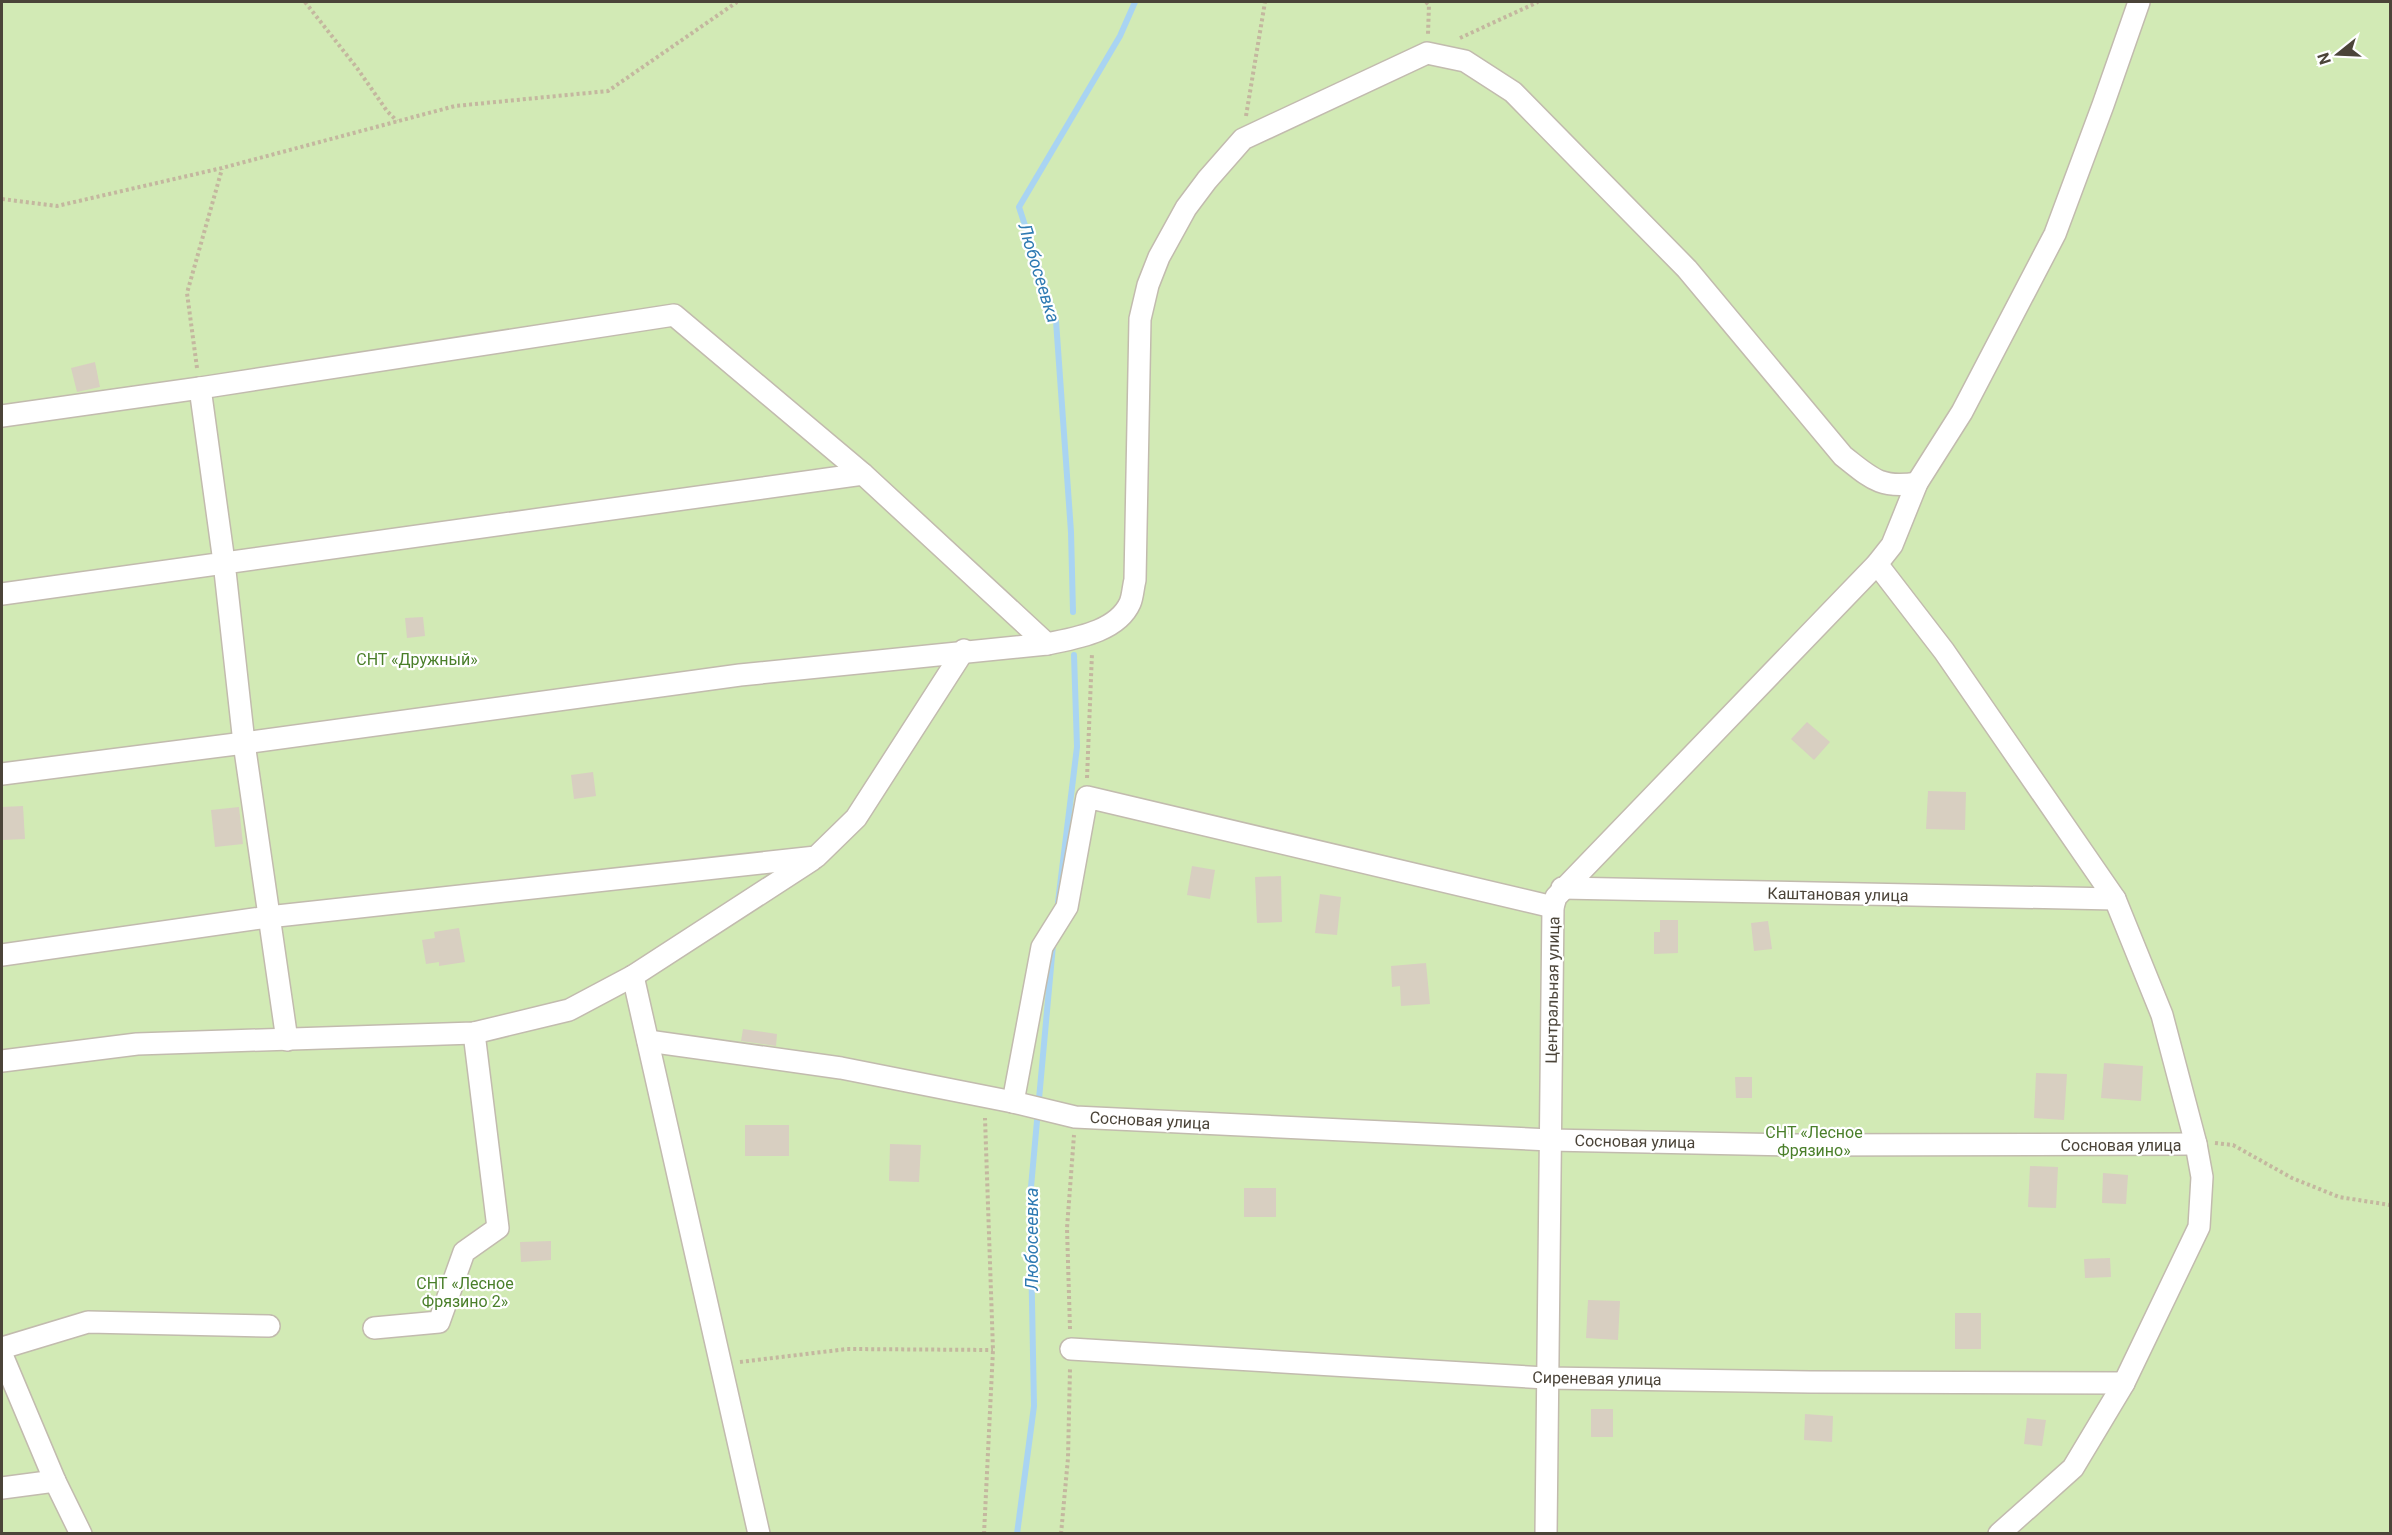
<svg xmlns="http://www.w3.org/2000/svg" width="2392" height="1535" font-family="Roboto,sans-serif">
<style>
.green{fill:#d2eab5}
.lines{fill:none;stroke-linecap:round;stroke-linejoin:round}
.stream{stroke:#a9d4f2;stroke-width:6}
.building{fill:#d8cfc1}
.minor-casing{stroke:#c2bbae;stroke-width:24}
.path{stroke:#c4b79f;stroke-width:4;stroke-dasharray:3 3;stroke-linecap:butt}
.minor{stroke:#fff;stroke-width:21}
.labels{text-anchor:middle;stroke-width:4.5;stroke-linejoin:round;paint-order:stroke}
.park-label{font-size:16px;fill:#4a7f2a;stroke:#fff}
.street-label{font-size:16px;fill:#4b4439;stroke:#fff}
.water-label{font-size:18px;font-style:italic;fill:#2e7ab2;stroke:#fff}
</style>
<rect width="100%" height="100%" fill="#f6f3ec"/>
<polygon class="green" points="2,2 2390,2 2390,1533 2,1534"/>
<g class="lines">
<g class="stream">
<polyline points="1073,612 1071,532 1056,321 1019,207 1120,36 1135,2"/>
<polyline points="1058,902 1077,747 1074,655"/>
<polyline points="1017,1534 1034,1406 1030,1198 1053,945"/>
</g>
</g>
<g class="building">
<polygon points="95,362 100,387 77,392 71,368"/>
<polygon points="423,617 425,636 407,638 405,618"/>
<polygon points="1807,722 1830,742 1814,760 1791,739"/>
<polygon points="593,772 596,796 574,799 571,775"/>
<polygon points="1928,791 1966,792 1965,830 1926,829"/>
<polygon points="23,806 25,839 2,840 2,807"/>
<polygon points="239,807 243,844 215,847 211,810"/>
<polygon points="1192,866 1215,870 1210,899 1187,895"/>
<polygon points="1281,876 1282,922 1257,923 1255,877"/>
<polygon points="1320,894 1341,897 1337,935 1315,933"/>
<polygon points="1660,920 1678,920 1678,953 1654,954 1654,932 1660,932"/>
<polygon points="1768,921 1772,949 1754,951 1751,923"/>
<polygon points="459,928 465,962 439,966 439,962 426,964 422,940 435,938 434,932"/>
<polygon points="1426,963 1430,1004 1401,1006 1400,986 1392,987 1391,966"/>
<polygon points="743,1029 777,1034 776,1046 741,1041"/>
<polygon points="2104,1063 2143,1066 2141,1101 2101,1098"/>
<polygon points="2036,1073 2067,1074 2064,1120 2034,1118"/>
<polygon points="1735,1077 1752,1077 1752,1098 1736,1098"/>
<rect x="745" y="1125" width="44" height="31"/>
<polygon points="890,1144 921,1145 919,1182 889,1181"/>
<polygon points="2030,1166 2058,1167 2056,1208 2028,1207"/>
<polygon points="2103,1173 2128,1175 2126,1204 2102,1203"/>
<rect x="1244" y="1188" width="32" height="29"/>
<polygon points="551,1241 551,1260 521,1262 520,1242"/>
<polygon points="2110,1258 2111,1277 2085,1278 2084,1259"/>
<polygon points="1588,1300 1620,1301 1618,1340 1586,1338"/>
<rect x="1955" y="1313" width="26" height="36"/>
<rect x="1591" y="1409" width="22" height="28"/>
<polygon points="1805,1414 1833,1416 1832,1442 1804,1440"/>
<polygon points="2027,1418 2046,1420 2042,1446 2024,1444"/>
</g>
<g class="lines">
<defs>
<g id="minor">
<polyline points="2,416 200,388"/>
<polyline points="863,474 1047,644"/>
<polyline points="1877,564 1944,651 2115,899 2162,1015 2196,1144 2202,1177 2199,1227 2124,1383 2073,1468 1999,1534"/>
<polyline points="2,594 863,474 674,315 200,388 224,562 244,743 287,1040"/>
<path d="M 2,774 L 244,743 L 740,675 L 1047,644 C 1075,638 1117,632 1130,603 C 1133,596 1133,587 1135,580 L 1140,319 L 1148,285 L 1159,257 L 1186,208 L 1207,180 L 1243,139 L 1427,53 L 1465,61 L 1513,92 L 1687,269 L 1843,456 C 1871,478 1880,489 1917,483"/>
<polyline points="1562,888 2115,899"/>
<polyline points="2,955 268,917 816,857 856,818 964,650"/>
<polyline points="633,976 759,1534"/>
<polyline points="648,1041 841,1068 1013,1102 1042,947 1067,907 1087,797 1553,907"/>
<polyline points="2,1061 137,1044 474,1033 569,1010 633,976 812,860"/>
<polyline points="1013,1102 1075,1117 1550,1140 1795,1145 2196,1144"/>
<polyline points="374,1328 439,1322 464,1252 498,1228 474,1033"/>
<polyline points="2,1348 88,1322 269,1326"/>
<polyline points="1071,1349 1546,1378 1810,1382 2124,1383"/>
<polyline points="2,1355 55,1481 81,1534"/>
<polyline points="2,1488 55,1481"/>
<polyline points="1546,1534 1553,907 1556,897 1877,564 1892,545 1917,483 1962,412 2055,234 2103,105 2139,2"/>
</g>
</defs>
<use href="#minor" class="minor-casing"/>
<g class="path">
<polyline points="305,2 357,68 387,111 397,121"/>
<polyline points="1426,2 1429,5 1428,34"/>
<polyline points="1460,38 1538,2"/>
<polyline points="1246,116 1265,2"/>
<polyline points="2,199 57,206 222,168 455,106 608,91 737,2"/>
<polyline points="197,368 187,293 222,169"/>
<polyline points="1087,778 1092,653"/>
<polyline points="2215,1143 2233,1145 2292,1178 2339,1197 2390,1205"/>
<polyline points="1070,1329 1067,1228 1074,1135"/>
<polyline points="740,1362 847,1349 993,1350"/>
<polyline points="984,1534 993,1350 985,1118"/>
<polyline points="1061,1534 1068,1458 1070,1369"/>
</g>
<use href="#minor" class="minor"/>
</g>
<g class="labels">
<g class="park-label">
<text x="417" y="665">СНТ «Дружный»</text>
<text x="1814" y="1138">СНТ «Лесное<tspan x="1814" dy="18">Фрязино»</tspan></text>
<text x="465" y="1289">СНТ «Лесное<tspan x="465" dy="18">Фрязино 2»</tspan></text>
</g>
<g class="street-label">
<text transform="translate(1838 894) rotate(1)" y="6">Каштановая улица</text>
<text transform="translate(1552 990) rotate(-89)" y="6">Центральная улица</text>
<text transform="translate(1150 1120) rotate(3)" y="6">Сосновая улица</text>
<text transform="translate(1635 1141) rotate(1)" y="6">Сосновая улица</text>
<text x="2121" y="1151">Сосновая улица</text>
<text transform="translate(1597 1378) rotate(1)" y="6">Сиреневая улица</text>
</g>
<g class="water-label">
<text transform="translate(1039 273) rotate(73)" y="6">Любосеевка</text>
<text transform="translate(1032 1239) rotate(-90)" y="6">Любосеевка</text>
</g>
</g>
<rect width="2392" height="1535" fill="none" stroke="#4b4439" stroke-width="6"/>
<g transform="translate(2338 54) rotate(252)" stroke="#ffffff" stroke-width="4.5" paint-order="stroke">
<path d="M0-4.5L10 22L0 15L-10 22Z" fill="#4b4439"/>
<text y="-9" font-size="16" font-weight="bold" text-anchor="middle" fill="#4b4439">N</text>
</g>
</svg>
